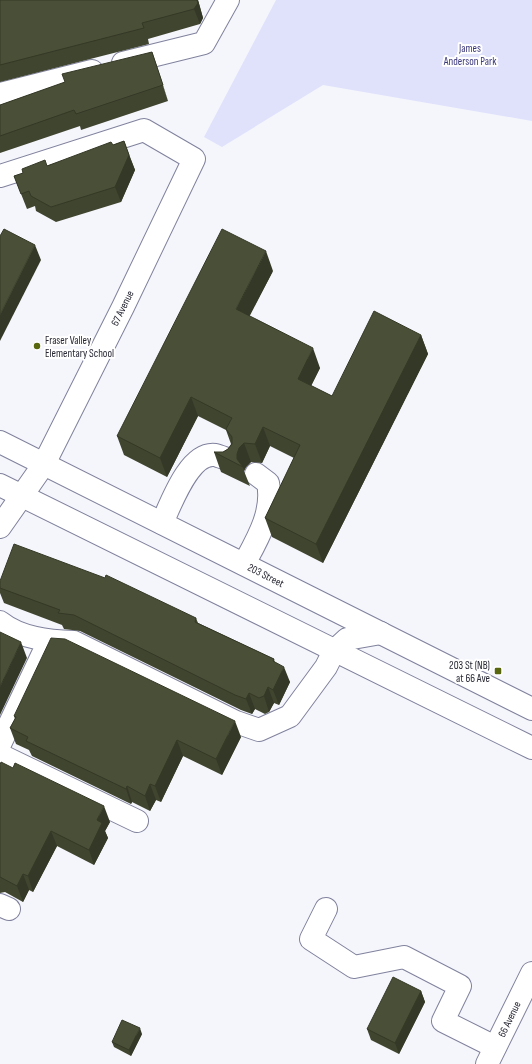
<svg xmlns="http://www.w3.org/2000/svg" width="532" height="1064" font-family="'Sofia Sans Condensed',sans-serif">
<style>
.green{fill:#e0e2fc}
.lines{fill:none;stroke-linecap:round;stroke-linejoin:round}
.minor-casing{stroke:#80829d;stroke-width:24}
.major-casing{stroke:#80829d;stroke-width:24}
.minor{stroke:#fff;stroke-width:22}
.major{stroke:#fff;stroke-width:22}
.wall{fill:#40452f}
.shaded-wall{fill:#343826}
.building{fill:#4a5037;stroke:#343826}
.poi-dot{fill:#58670e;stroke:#fff;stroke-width:1.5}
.labels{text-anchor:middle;stroke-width:4;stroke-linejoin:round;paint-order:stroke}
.park-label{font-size:11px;fill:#3b387a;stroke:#fff}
.street-label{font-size:11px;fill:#282834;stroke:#fff}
.poi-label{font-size:11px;fill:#282834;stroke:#fff;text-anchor:start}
</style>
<rect width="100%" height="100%" fill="#f5f6fc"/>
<polygon class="green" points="276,0 532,0 532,121 323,85 222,147 204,137"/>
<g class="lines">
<defs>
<g id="minor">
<polyline points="123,63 204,43 228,0"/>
<polyline points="0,94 92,71"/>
<polyline points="0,176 144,130 194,159 123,307 44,464 0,527"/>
<path d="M 162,523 C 171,504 189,452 215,455 C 219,456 224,458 227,459"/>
<path d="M 244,564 C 257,540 274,512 268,483 L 256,474"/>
<path d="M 0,622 C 20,638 48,641 74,642 L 236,722 L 259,730 L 290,716 L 326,667 L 334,651 L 347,639 L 381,633"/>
<polyline points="0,744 49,641"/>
<polyline points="0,755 137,821"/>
<polyline points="0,905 9,909"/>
<polyline points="326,909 311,939 354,967 404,957 460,986 443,1021 495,1047"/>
<polyline points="487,1064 532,973"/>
</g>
<g id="major">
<polyline points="0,442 532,709"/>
<polyline points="0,485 532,748"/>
</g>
</defs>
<use href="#minor" class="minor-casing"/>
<use href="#major" class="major-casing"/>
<use href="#minor" class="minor"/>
<use href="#major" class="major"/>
</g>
<g class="wall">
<polygon points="0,0 198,0 203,18 200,24 148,39 149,44 0,82"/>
<polygon points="152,52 168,101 81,130 80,126 0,153 0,105"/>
<polygon points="124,141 135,170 121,202 56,222 36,211 35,206 27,209 14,176 113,145"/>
<polygon points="273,271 249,316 320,368 311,386 332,396 421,335 428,354 323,563 272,537 265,518 294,458 270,446 262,463 251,462 246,467 244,471 250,486 221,472 214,452 223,452 228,449 231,444 226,430 198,416 167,477 124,455 117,436"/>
<polygon points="0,581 196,618 198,623 274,659 275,663 290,682 279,705 274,703 269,712 265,714 255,709 252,714 241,710 80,631 64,629 62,625 4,603 0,593"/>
<polygon points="14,716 241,737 222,775 183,756 161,802 156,800 150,811 132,802 131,804 32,756 29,750 16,744 10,728 15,719"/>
<polygon points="0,765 110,822 105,831 108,838 94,865 57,846 33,892 29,890 23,902 5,892 0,893"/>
<polygon points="421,991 425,1002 399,1054 371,1040 367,1029"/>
<polygon points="142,1034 131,1056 114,1047 112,1042"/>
</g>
<g class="shaded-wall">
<polygon points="197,0 198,0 203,18 200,24 194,9"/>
<polygon points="152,52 157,68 168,101 163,85"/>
<polygon points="129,155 135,170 121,202 115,187"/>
<polygon points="35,245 41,260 0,341 0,315"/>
<polygon points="266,251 273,271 243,329 236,309"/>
<polygon points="421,335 428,354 323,563 316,544"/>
<polygon points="313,348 320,368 305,398 298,379"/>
<polygon points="191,397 198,416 167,477 160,458"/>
<polygon points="263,427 270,446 262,463 255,444"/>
<polygon points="244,443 251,462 246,467 244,471 243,467 237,459 237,454 239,448"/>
<polygon points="21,642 27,658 0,715 0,687"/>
<polygon points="284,667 290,682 279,705 273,690"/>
<polygon points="268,687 274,703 269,712 264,696"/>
<polygon points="249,693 255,709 252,714 246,699"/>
<polygon points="235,721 241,737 222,775 216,759"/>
<polygon points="177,740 183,756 161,802 155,786"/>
<polygon points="150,784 156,800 150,811 145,796"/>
<polygon points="127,786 132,802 131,804 126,789"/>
<polygon points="104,806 110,822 105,831 108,838 94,865 89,850 97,820"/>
<polygon points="51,831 57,846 33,892 28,876"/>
<polygon points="23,874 29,890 23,902 17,886"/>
<polygon points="421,991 425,1002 399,1054 395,1043"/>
<polygon points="140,1028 142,1034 131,1056 129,1050"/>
</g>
<g class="building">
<polygon points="0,0 197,0 198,3 194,9 142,23 144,28 0,65"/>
<polygon points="152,52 163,85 76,114 74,110 0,136 0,105 65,82 62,74"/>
<polygon points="124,141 129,155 115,187 51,207 31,196 29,191 21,194 14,176 23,173 22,169 45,160 47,166 111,142 113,145"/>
<polygon points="4,229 35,245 0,315 0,236"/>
<polygon points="222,229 266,251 236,309 313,348 298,379 332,396 374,311 421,335 316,544 265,518 300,445 263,427 255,444 244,443 239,448 237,454 237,459 243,467 214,452 223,452 228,449 232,444 232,437 226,429 232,418 191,397 160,458 117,436"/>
<polygon points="14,544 105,578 106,575 196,618 195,622 274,659 273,661 284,667 273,690 268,687 264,696 259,698 249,693 246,699 235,695 74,615 58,613 60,610 0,588 0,581"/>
<polygon points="0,632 21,642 0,687"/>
<polygon points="51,638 65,639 235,721 216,759 177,740 155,786 150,784 145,796 127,786 126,789 26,741 28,737 10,728 16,717 14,716"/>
<polygon points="1,762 13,768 15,763 104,806 97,820 102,823 89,850 51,831 28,876 23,874 17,886 0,877 0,765"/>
<polygon points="393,977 421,991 395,1043 367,1029"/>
<polygon points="122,1020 140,1028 129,1050 112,1042"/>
</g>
<g class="poi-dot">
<circle cx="37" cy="346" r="4"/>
<rect x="494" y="667" width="8" height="8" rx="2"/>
</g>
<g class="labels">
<g class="park-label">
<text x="470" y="52">James<tspan x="470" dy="13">Anderson Park</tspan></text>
</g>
<g class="street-label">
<text transform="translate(122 308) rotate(-64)" y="4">67 Avenue</text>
<text transform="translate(266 575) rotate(27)" y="4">203 Street</text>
<text transform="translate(509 1019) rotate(-64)" y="4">66 Avenue</text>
</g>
<g class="poi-label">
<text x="45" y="344">Fraser Valley<tspan x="45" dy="13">Elementary School</tspan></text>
<text x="490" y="669" text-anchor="end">203 St (NB)<tspan x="490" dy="13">at 66 Ave</tspan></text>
</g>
</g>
</svg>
